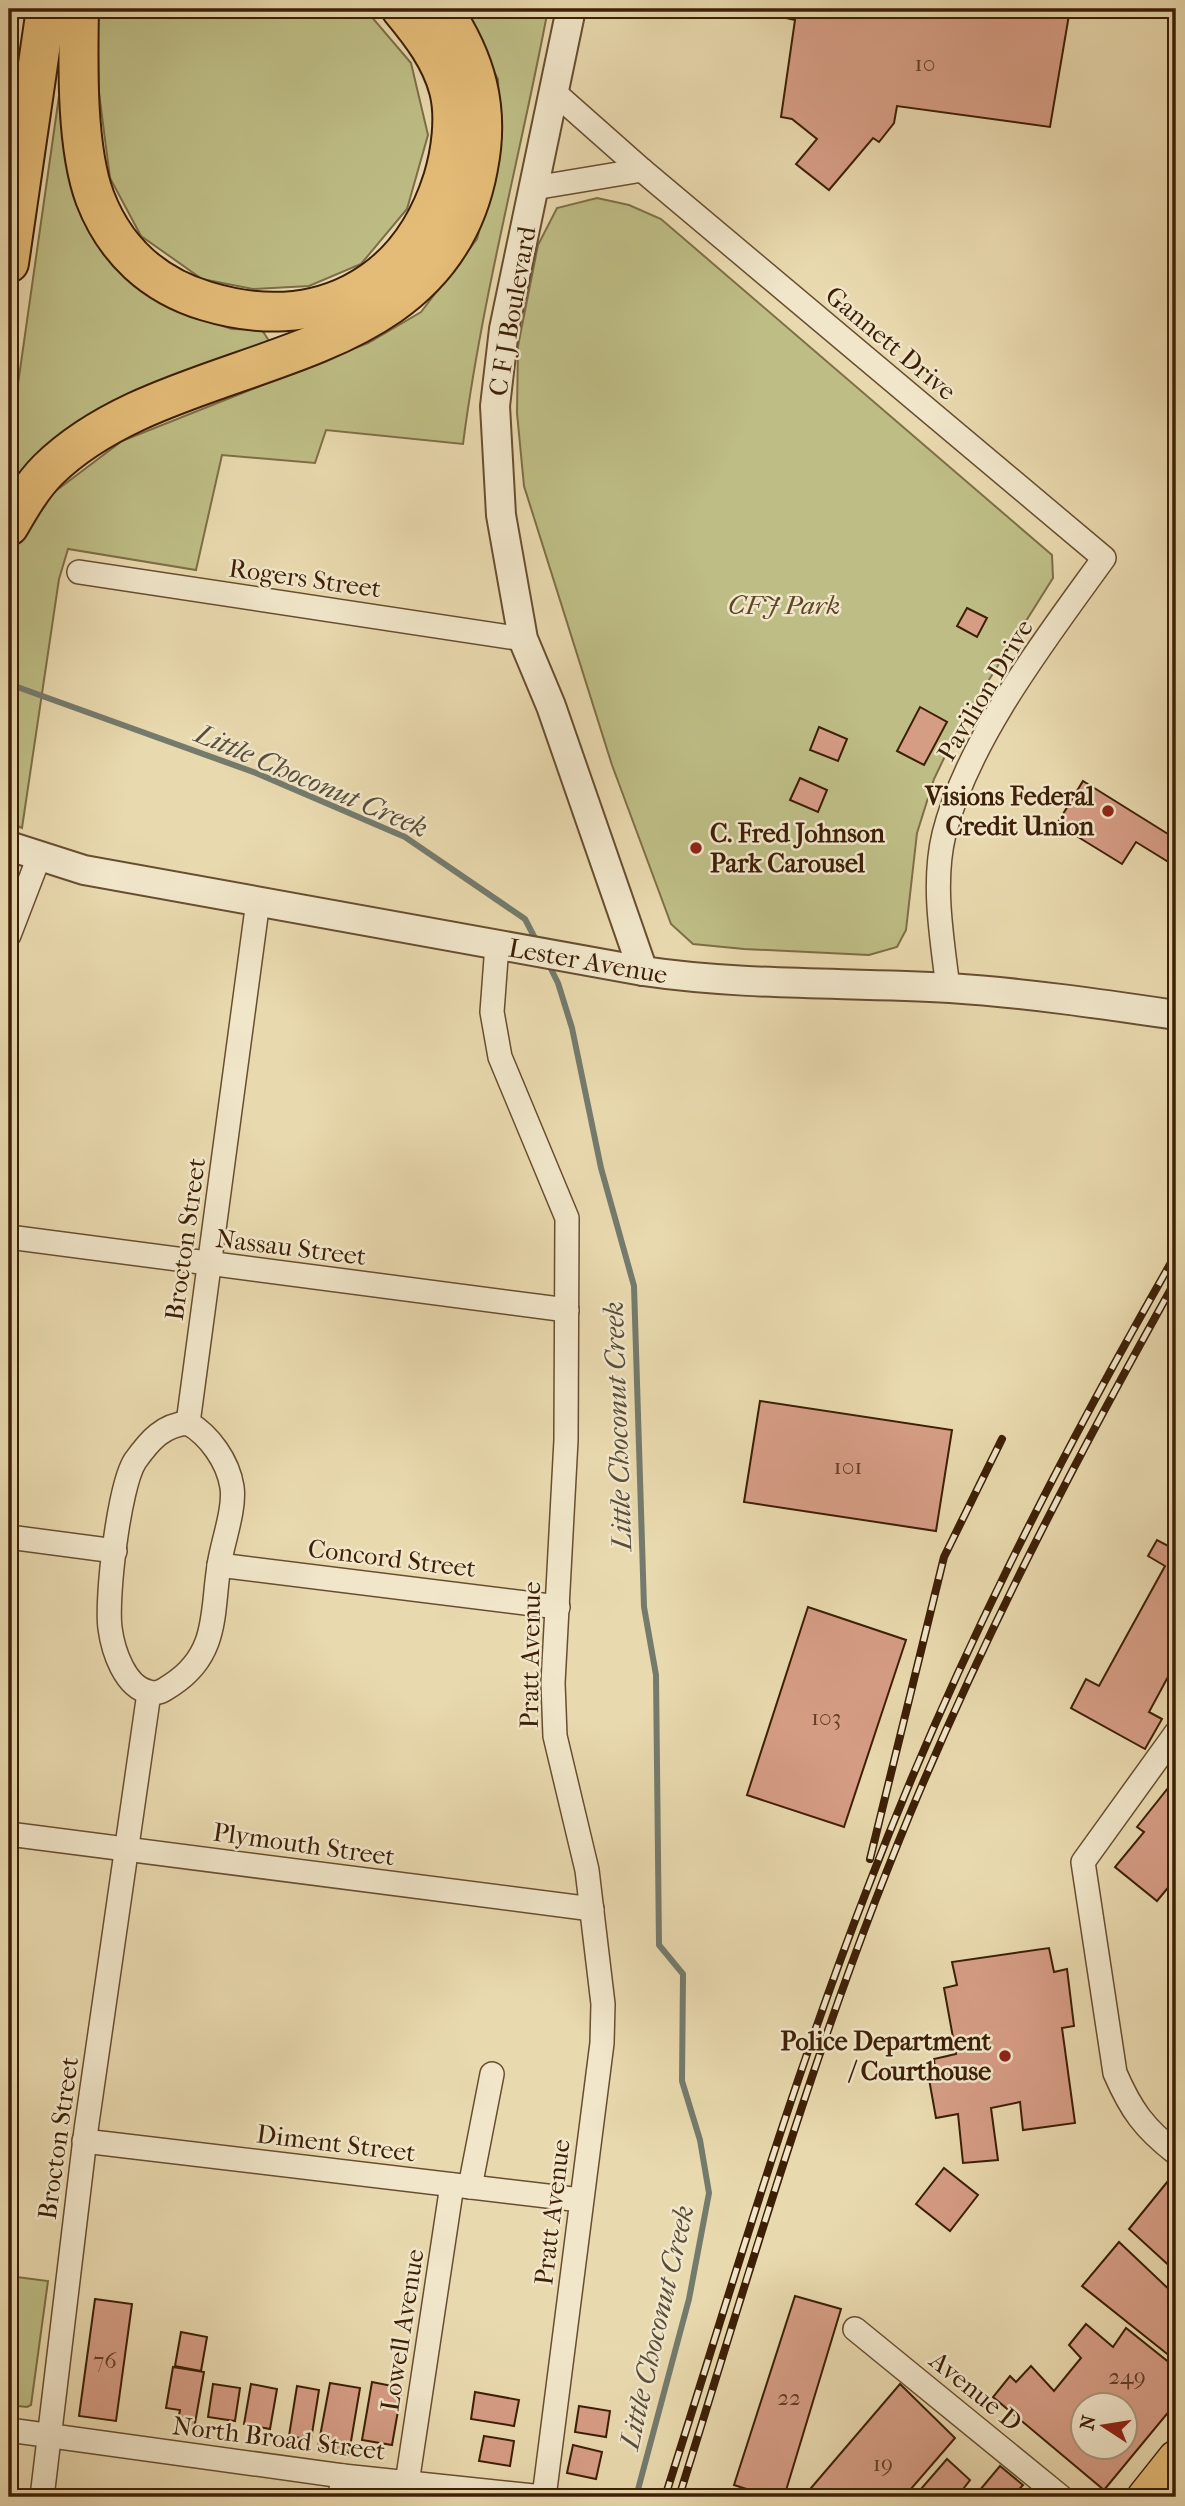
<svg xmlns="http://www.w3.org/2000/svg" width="1185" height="2506" font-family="'IM FELL French Canon',serif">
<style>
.green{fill:#bebd85;stroke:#7e6e46;stroke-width:2}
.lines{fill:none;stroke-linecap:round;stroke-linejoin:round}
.stream{stroke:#747b6d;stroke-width:6}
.building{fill:#d69d85;stroke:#3d1f06;stroke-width:2;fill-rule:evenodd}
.minor-casing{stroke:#684e30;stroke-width:26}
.tertiary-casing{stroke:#684e30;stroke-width:32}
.primary-casing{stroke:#3d1f06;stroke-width:38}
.motorway-casing{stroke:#3d1f06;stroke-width:42}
.minor{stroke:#f1e6ca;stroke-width:23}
.tertiary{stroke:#f1e6ca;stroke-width:28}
.primary{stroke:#e4bc77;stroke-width:35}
.motorway{stroke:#e4bc77;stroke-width:38}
.rail-casing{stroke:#3d1f06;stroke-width:8}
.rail{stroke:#f1e6ca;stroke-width:5;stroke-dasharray:16;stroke-linecap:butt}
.poi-dot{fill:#8f2418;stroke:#f1e6ca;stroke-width:2.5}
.labels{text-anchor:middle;stroke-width:5;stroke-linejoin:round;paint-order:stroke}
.number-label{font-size:23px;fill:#633e26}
.street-label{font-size:26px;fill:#3d1f06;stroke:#f1e6ca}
.park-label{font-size:26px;font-style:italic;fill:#5d4626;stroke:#f1e6ca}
.poi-label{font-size:26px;font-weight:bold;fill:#3d1f06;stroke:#f1e6ca;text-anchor:end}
.water-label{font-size:28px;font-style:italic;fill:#594d3a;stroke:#f1e6ca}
</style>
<rect width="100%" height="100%" fill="#e9d9ae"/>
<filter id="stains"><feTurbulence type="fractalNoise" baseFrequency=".00286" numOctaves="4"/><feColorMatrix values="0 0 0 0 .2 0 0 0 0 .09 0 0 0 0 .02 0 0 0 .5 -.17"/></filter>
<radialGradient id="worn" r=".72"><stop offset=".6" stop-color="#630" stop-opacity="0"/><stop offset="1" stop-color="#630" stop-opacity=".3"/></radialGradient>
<g class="green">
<polygon points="97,9 365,9 411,63 428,135 407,209 361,264 309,286 253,289 202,279 141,236 110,178 99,93"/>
<path d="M 460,9 L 548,9 C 521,153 482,297 463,444 L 326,430 L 315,463 L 222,455 L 196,570 L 68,549 L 59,579 L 22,828 L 9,822 L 9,560 L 13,551 L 53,493 L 122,441 L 368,343 L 421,312 L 477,239 L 500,152 L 498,79 Z"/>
<polygon points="59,96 63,108 72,186 182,313 232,329 262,330 271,344 79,420 42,450 9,490 9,447"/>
<polygon points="597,198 629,205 661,219 1052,555 1053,578 958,729 934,779 917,833 906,930 897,947 869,955 744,949 693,944 671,924 612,765 524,486 517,413 518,346 538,245 557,208"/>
<polygon points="9,2276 48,2281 31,2405 27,2407 9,2405"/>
</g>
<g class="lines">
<g class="stream">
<polyline points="9,684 256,773 405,837 525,919 537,942"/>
<polyline points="547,961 558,983 572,1028 601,1168 634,1286 644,1607 656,1675 659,1945 683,1974 682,2081 700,2140 709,2193 689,2299 636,2497"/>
</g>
</g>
<g class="building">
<polygon points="778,9 1070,9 1050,127 897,106 894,123 879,142 873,138 829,190 796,164 817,139 792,119 781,117 795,20 777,16"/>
<polygon points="967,608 987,618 977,637 957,626"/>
<polygon points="920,707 947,722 924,765 897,751"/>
<polygon points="819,727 847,739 838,761 810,750"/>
<polygon points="800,778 827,790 818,812 790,800"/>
<polygon points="1083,781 1176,839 1175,866 1136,842 1122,864 1057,824"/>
<polygon points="760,1401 952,1430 936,1531 744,1502"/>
<polygon points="1176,1536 1176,1662 1149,1712 1162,1719 1145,1749 1071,1708 1086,1679 1099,1686 1165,1566 1148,1556 1157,1540 1170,1547"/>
<polygon points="808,1607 906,1640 844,1827 747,1795"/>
<polygon points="1176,1778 1176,1878 1157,1901 1115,1867 1144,1832 1137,1827"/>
<polygon points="1049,1948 1054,1972 1067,1969 1074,2026 1062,2028 1075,2123 1023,2130 1020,2102 991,2108 998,2160 963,2163 958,2114 936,2118 929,2079 936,2078 934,2059 956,2054 944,1988 957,1985 952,1962"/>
<polygon points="944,2168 978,2195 950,2231 916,2204"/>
<polygon points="1168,2181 1176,2188 1175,2271 1129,2229"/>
<polygon points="1119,2242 1176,2296 1176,2361 1082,2286"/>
<polygon points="795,2296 841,2309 784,2497 772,2497 734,2485"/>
<polygon points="95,2299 132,2304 116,2421 79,2416"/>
<path d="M 1086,2324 L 1113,2347 L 1126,2328 L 1176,2368 L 1176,2403 L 1104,2490 L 993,2397 L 1010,2376 L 1016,2382 L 1031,2366 L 1054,2391 L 1081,2358 L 1069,2345 ZM 1084,2404 L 1126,2404 L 1126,2446 L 1084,2446 Z"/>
<polygon points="181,2332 207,2337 201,2371 175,2366"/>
<polygon points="173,2367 204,2372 194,2429 177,2426 180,2410 166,2408"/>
<polygon points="372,2382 402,2388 392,2445 362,2440"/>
<polygon points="330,2383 360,2388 349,2453 318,2447"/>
<polygon points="213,2384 240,2388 235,2421 208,2417"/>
<polygon points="251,2384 277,2389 270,2429 244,2424"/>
<polygon points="900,2384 955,2438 904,2497 820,2497 811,2488"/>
<polygon points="297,2386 319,2390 311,2440 289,2436"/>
<polygon points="475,2392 519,2400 514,2426 471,2419"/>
<polygon points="579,2406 610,2411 606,2437 575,2432"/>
<polygon points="484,2436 514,2441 510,2466 479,2461"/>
<polygon points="573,2445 602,2452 596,2479 567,2473"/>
<polygon points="947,2459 970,2480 957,2497 914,2497"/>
<polygon points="1000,2466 1023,2485 1012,2497 974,2497"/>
</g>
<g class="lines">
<defs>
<g id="minor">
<path d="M 555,93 L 642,170 L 1104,558 C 1047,637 968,739 944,834 C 932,884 942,938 948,988"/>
<polyline points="534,188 642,170"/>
<polyline points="79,572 523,639"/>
<polyline points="9,935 39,857"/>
<polyline points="497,945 492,1012 500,1057 567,1218 566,1440 553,1683 555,1736 587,1870 603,2004 602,2043 544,2497"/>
<polyline points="9,1237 567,1310"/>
<path d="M 188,1423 C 209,1435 228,1461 232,1487 C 235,1508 224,1538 220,1560 C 211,1607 221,1652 173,1684 C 165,1689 159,1695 149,1692 C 125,1687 113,1651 110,1628 C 106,1598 119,1486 135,1461 C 150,1440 163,1425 188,1423 Z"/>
<polyline points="188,1423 258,901"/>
<polyline points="9,1537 115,1551"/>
<polyline points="219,1565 558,1607"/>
<path d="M 1176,1733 L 1083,1862 L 1115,2073 C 1131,2110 1144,2128 1176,2153"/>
<polyline points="9,1834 592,1909"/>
<polyline points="84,2141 581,2200"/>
<polyline points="470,2187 492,2074"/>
<polyline points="855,2329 1061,2497"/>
<polyline points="9,2430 343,2476 543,2497"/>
<polyline points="407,2483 452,2185"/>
<polyline points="42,2497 86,2130 149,1693"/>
<polyline points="340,2497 343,2476"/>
</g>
<g id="tertiary">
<polyline points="571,9 504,329 495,406 501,515 523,639 551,706 643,971"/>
<path d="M 9,846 L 84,870 L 643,971 C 745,986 847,982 950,988 C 1026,993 1101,1004 1176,1015"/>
</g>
<polyline id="primary" points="1145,2497 1176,2458"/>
<g id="motorway">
<path d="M 79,9 C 78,63 76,147 95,198 C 115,250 153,285 206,301 C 315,334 408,289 443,179 C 451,153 456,117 449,90 C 441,59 421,33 401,9"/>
<polyline points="9,263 46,9"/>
<path d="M 9,526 C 20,507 32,486 48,470 C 176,344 439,381 478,168 C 490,108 476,59 442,9"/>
</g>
</defs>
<use href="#minor" class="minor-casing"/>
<use href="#tertiary" class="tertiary-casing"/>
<use href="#primary" class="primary-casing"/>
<use href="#motorway" class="motorway-casing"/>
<use href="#minor" class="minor"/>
<use href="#tertiary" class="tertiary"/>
<use href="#primary" class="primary"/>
<use href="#motorway" class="motorway"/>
<defs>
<g id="rail">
<polyline points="870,1859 944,1557 1002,1439"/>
<path d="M 665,2497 C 730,2293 790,2087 868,1887 C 952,1667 1059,1458 1176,1254"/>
<path d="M 679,2497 C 754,2258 824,2014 923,1783 C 997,1610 1084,1444 1176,1280"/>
</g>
</defs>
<use href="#rail" class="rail-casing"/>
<use href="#rail" class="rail"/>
</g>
<g class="poi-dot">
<circle cx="1108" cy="811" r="7"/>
<circle cx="696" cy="848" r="7"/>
<circle cx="1005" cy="2056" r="7"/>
</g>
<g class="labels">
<g class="number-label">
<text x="925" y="71">10</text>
<text x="848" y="1474">101</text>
<text x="826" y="1725">103</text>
<text x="105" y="2368">76</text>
<text x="1127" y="2384">249</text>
<text x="789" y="2405">22</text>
<text x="883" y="2471">19</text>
</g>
<g class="street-label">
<text transform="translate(512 311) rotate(-80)" y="9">C F J Boulevard</text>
<text transform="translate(891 343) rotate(40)" y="9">Gannett Drive</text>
<text transform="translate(305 578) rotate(8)" y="9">Rogers Street</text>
<text transform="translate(985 690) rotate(-59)" y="9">Pavilion Drive</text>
<text transform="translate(588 961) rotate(10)" y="9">Lester Avenue</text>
<text transform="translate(185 1239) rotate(-82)" y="9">Brocton Street</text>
<text transform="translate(291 1247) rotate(7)" y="9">Nassau Street</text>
<text transform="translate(392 1558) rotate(7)" y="9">Concord Street</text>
<text transform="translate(530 1655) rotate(-89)" y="9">Pratt Avenue</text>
<text transform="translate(304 1844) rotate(8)" y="9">Plymouth Street</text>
<text transform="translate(58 2138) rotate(-82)" y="9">Brocton Street</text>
<text transform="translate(336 2143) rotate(7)" y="9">Diment Street</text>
<text transform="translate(552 2212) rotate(-83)" y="9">Pratt Avenue</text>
<text transform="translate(402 2330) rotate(-81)" y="9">Lowell Avenue</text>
<text transform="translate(976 2391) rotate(39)" y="9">Avenue D</text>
<text transform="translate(279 2438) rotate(7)" y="9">North Broad Street</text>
</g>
<g class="park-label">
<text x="784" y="614">CFJ Park</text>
</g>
<g class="poi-label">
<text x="1094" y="805">Visions Federal<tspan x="1094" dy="30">Credit Union</tspan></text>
<text x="710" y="842" text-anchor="start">C. Fred Johnson<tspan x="710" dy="30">Park Carousel</tspan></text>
<text x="991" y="2050">Police Department<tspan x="991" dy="30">/ Courthouse</tspan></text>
</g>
<g class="water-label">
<text transform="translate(312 780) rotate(23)" y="10">Little Choconut Creek</text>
<text transform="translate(617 1426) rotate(-92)" y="10">Little Choconut Creek</text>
<text transform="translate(656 2327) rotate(-77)" y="10">Little Choconut Creek</text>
</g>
</g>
<rect width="1185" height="2506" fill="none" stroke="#e9d9ae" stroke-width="35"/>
<rect x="10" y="10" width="1164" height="2485" fill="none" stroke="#3d1f06" stroke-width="3.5"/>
<rect x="18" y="18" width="1150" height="2471" fill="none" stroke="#3d1f06" stroke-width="2"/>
<g transform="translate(1104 2426) rotate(282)"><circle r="33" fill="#f1e6ca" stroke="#a9967c" stroke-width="2"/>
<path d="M0-5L12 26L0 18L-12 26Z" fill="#8f2418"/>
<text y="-10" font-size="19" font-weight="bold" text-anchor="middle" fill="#3d1f06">N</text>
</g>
<rect width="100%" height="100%" filter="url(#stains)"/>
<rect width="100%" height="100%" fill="url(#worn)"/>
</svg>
